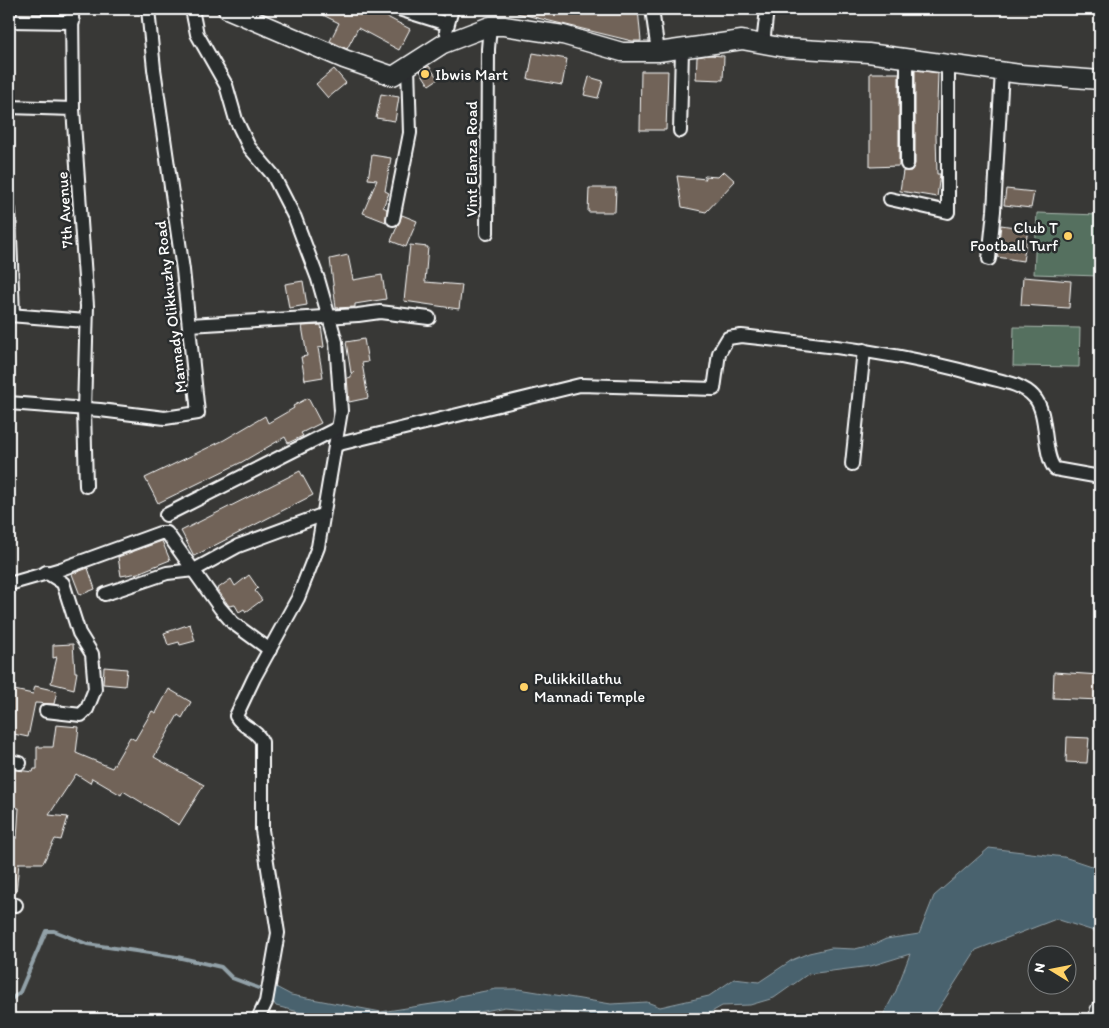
<svg xmlns="http://www.w3.org/2000/svg" width="1109" height="1028" font-family="Itim,sans-serif">
<style>
.green{fill:#55705f;stroke:#aab8af}
.water{fill:#4a626e;stroke:#92a1a8}
.lines{fill:none;stroke-linecap:round;stroke-linejoin:round}
.stream{stroke:#92a1a8;stroke-width:4}
.building{fill:#716458;stroke:#fff}
.street-casing{stroke:#fff;stroke-width:16}
.secondary-casing{stroke:#fff;stroke-width:21}
.street{stroke:#2a2d2e;stroke-width:12}
.secondary{stroke:#2a2d2e;stroke-width:18}
.poi-dot{fill:#ffd166;stroke:#2a2d2e;stroke-width:2}
.labels{text-anchor:middle;stroke-width:5;stroke-linejoin:round;paint-order:stroke}
.poi-label{font-size:16px;fill:#fff;stroke:#2a2d2e;text-anchor:start}
.street-label{font-size:16px;fill:#fff;stroke:#2a2d2e}
</style>
<rect width="100%" height="100%" fill="#383836"/>
<filter id="ink" filterUnits="userSpaceOnUse"><feTurbulence type="fractalNoise" baseFrequency=".02" numOctaves="2"/><feDisplacementMap in="SourceGraphic" scale="10" xChannelSelector="R" yChannelSelector="G"/><feConvolveMatrix kernelMatrix="1 2 1 2 8 2 1 2 1" color-interpolation-filters="sRGB"/></filter>
<g filter="url(#ink)">
<g class="green">
<polygon points="1037,213 1100,215 1100,276 1034,274"/>
<polygon points="1014,327 1080,328 1079,367 1013,366"/>
</g>
<polygon class="water" points="989,848 1064,857 1100,869 1100,933 1056,919 976,950 932,1019 881,1019 896,991 910,954 871,966 808,974 774,998 750,1005 722,1006 708,1014 680,1018 635,1019 505,1007 444,1019 325,1019 276,1006 271,998 274,986 291,995 381,1012 451,1001 459,996 496,989 519,989 611,1004 647,1002 660,1007 709,996 734,979 759,982 792,960 809,953 831,948 855,949 875,944 886,939 919,934 934,896"/>
<g class="lines">
<polyline class="stream" points="9,1001 20,992 46,931 54,931 87,944 177,957 221,967 232,978 266,991"/>
</g>
<g class="building">
<polygon points="311,9 372,9 410,29 399,50 358,28 347,49 330,41 339,23"/>
<polygon points="518,9 638,9 641,41 632,41 517,13"/>
<polygon points="533,53 567,59 562,85 528,79"/>
<polygon points="709,55 724,56 723,80 696,79 697,57"/>
<polygon points="429,66 438,79 429,85 420,71"/>
<polygon points="334,69 346,83 328,98 316,84"/>
<polygon points="915,70 938,73 936,134 937,174 940,174 937,197 900,191 903,171 911,171 915,164"/>
<polygon points="641,71 668,71 666,130 640,130"/>
<polygon points="870,73 899,73 899,166 870,167"/>
<polygon points="589,77 603,81 598,98 584,95"/>
<polygon points="381,94 399,97 395,121 376,118"/>
<polygon points="372,155 391,158 385,191 389,193 383,207 387,209 386,222 363,213 377,180 368,179"/>
<polygon points="724,171 735,181 706,212 682,207 677,176 706,179 704,176 718,177"/>
<polygon points="589,188 616,188 615,212 588,212"/>
<polygon points="1006,189 1034,192 1031,208 1004,205"/>
<polygon points="402,215 417,221 406,247 391,241"/>
<polygon points="1001,225 1028,229 1023,261 997,257"/>
<polygon points="410,245 428,247 425,282 462,285 459,309 404,301"/>
<polygon points="348,255 353,280 382,275 386,299 355,304 355,307 336,308 330,259"/>
<polygon points="1023,277 1071,281 1069,308 1021,305"/>
<polygon points="303,281 307,305 289,308 285,284"/>
<polygon points="321,325 324,347 318,348 323,377 305,380 301,357 307,356 302,326"/>
<polygon points="364,339 368,362 362,363 368,398 349,402 347,378 351,377 351,374 354,372 351,373 346,342"/>
<polygon points="308,398 321,423 301,433 303,436 288,443 285,437 242,462 158,503 145,478 224,440 265,416 268,423 294,408 293,406"/>
<polygon points="300,471 313,495 194,556 181,531"/>
<polygon points="162,541 170,560 138,573 121,576 118,557"/>
<polygon points="88,568 95,589 80,595 72,574"/>
<polygon points="249,575 258,588 255,591 262,600 246,612 244,609 239,612 235,605 229,606 217,589 231,579 235,586"/>
<polygon points="190,624 195,641 180,645 179,642 168,645 164,633"/>
<polygon points="73,644 75,672 77,672 74,689 51,683 57,657 53,658 53,645"/>
<polygon points="104,667 127,669 125,686 103,684"/>
<polygon points="1054,672 1100,675 1100,700 1053,698"/>
<polygon points="35,686 57,691 54,704 35,703 28,737 9,733 11,706 9,706 9,689 33,694"/>
<polygon points="169,689 191,702 182,718 178,715 154,757 204,785 179,825 123,791 121,795 92,778 90,783 76,774 49,815 68,817 61,840 55,839 43,863 19,863 16,893 9,893 9,837 17,838 19,808 9,807 9,769 33,772 34,769 37,769 37,747 53,747 56,725 79,727 76,753 112,768 130,737 135,740 152,711 156,713"/>
<polygon points="1067,737 1089,738 1087,763 1066,762"/>
</g>
<g class="lines">
<defs>
<g id="street">
<polyline points="72,9 73,109 87,306 84,410 86,486"/>
<path d="M 192,9 L 197,34 L 226,85 L 236,120 L 249,147 L 273,175 L 295,218 L 318,279 L 336,342 L 341,411 L 318,547 L 298,598 L 254,678 L 236,716 C 243,729 257,729 262,742 L 262,830 L 278,933 L 266,1002 L 258,1019"/>
<polyline points="399,9 447,24"/>
<polyline points="652,9 658,52"/>
<polyline points="9,21 73,22"/>
<polyline points="446,31 452,9"/>
<polyline points="763,44 767,9"/>
<polyline points="9,107 73,109"/>
<polyline points="680,131 682,49"/>
<polyline points="907,164 907,59"/>
<polyline points="890,199 948,212 948,65"/>
<polyline points="9,210 13,315"/>
<polyline points="393,219 410,133 408,66"/>
<polyline points="487,233 488,49 490,26"/>
<polyline points="989,259 994,211 1002,71"/>
<polyline points="9,315 86,321"/>
<polyline points="189,325 358,315 380,312 429,318"/>
<polyline points="9,403 100,410 165,418 198,413 183,270 154,69 148,9"/>
<path d="M 335,445 L 580,385 L 714,389 L 719,353 L 728,338 L 741,336 C 825,345 904,353 985,377 C 1001,381 1023,384 1034,397 C 1049,413 1042,454 1055,469 L 1100,477"/>
<polyline points="852,464 864,350"/>
<polyline points="166,515 338,428"/>
<polyline points="9,584 61,569 160,533 167,533 220,608 233,623 270,650"/>
<polyline points="105,594 167,573 194,570 238,546 322,515"/>
<polyline points="46,711 81,715 87,709 95,689 92,654 79,633 63,583 46,572"/>
<polyline points="9,761 20,763"/>
<polyline points="9,904 16,905"/>
</g>
<g id="secondary">
<polyline points="227,9 344,59 393,76 443,44 490,26 504,26 563,35 622,52 658,52 742,40 786,48 868,53 1020,74 1100,80"/>
<polyline points="1098,1019 1100,1010"/>
</g>
</defs>
<use href="#street" class="street-casing"/>
<use href="#secondary" class="secondary-casing"/>
<use href="#street" class="street"/>
<use href="#secondary" class="secondary"/>
</g>
</g>
<g class="poi-dot">
<circle cx="425" cy="74" r="5"/>
<circle cx="1068" cy="236" r="5"/>
<circle cx="524" cy="687" r="5"/>
</g>
<g class="labels">
<g class="poi-label">
<text x="435" y="80">Ibwis Mart</text>
<text x="1058" y="233" text-anchor="end">Club T<tspan x="1058" dy="18">Football Turf</tspan></text>
<text x="534" y="684">Pulikkillathu<tspan x="534" dy="18">Mannadi Temple</tspan></text>
</g>
<g class="street-label">
<text transform="translate(471 159) rotate(-90)" y="6">Vint Elanza Road</text>
<text transform="translate(64 210) rotate(-94)" y="6">7th Avenue</text>
<text transform="translate(170 307) rotate(-97)" y="6">Mannady Olikkuzhy Road</text>
</g>
</g>
<rect width="1109" height="1028" fill="none" stroke="#2a2d2e" stroke-width="30"/>
<rect x="15" y="15" width="1079" height="998" fill="none" stroke="#fff" stroke-width="2" filter="url(#ink)"/>
<g transform="translate(1052 970) rotate(280)"><circle r="24" fill="#2a2d2e" stroke="#7f8182"/>
<path d="M0-4L9 19L0 12L-9 19Z" fill="#ffd166"/>
<text y="-8" font-size="14" font-weight="bold" text-anchor="middle" fill="#ffffff">N</text>
</g>
</svg>
